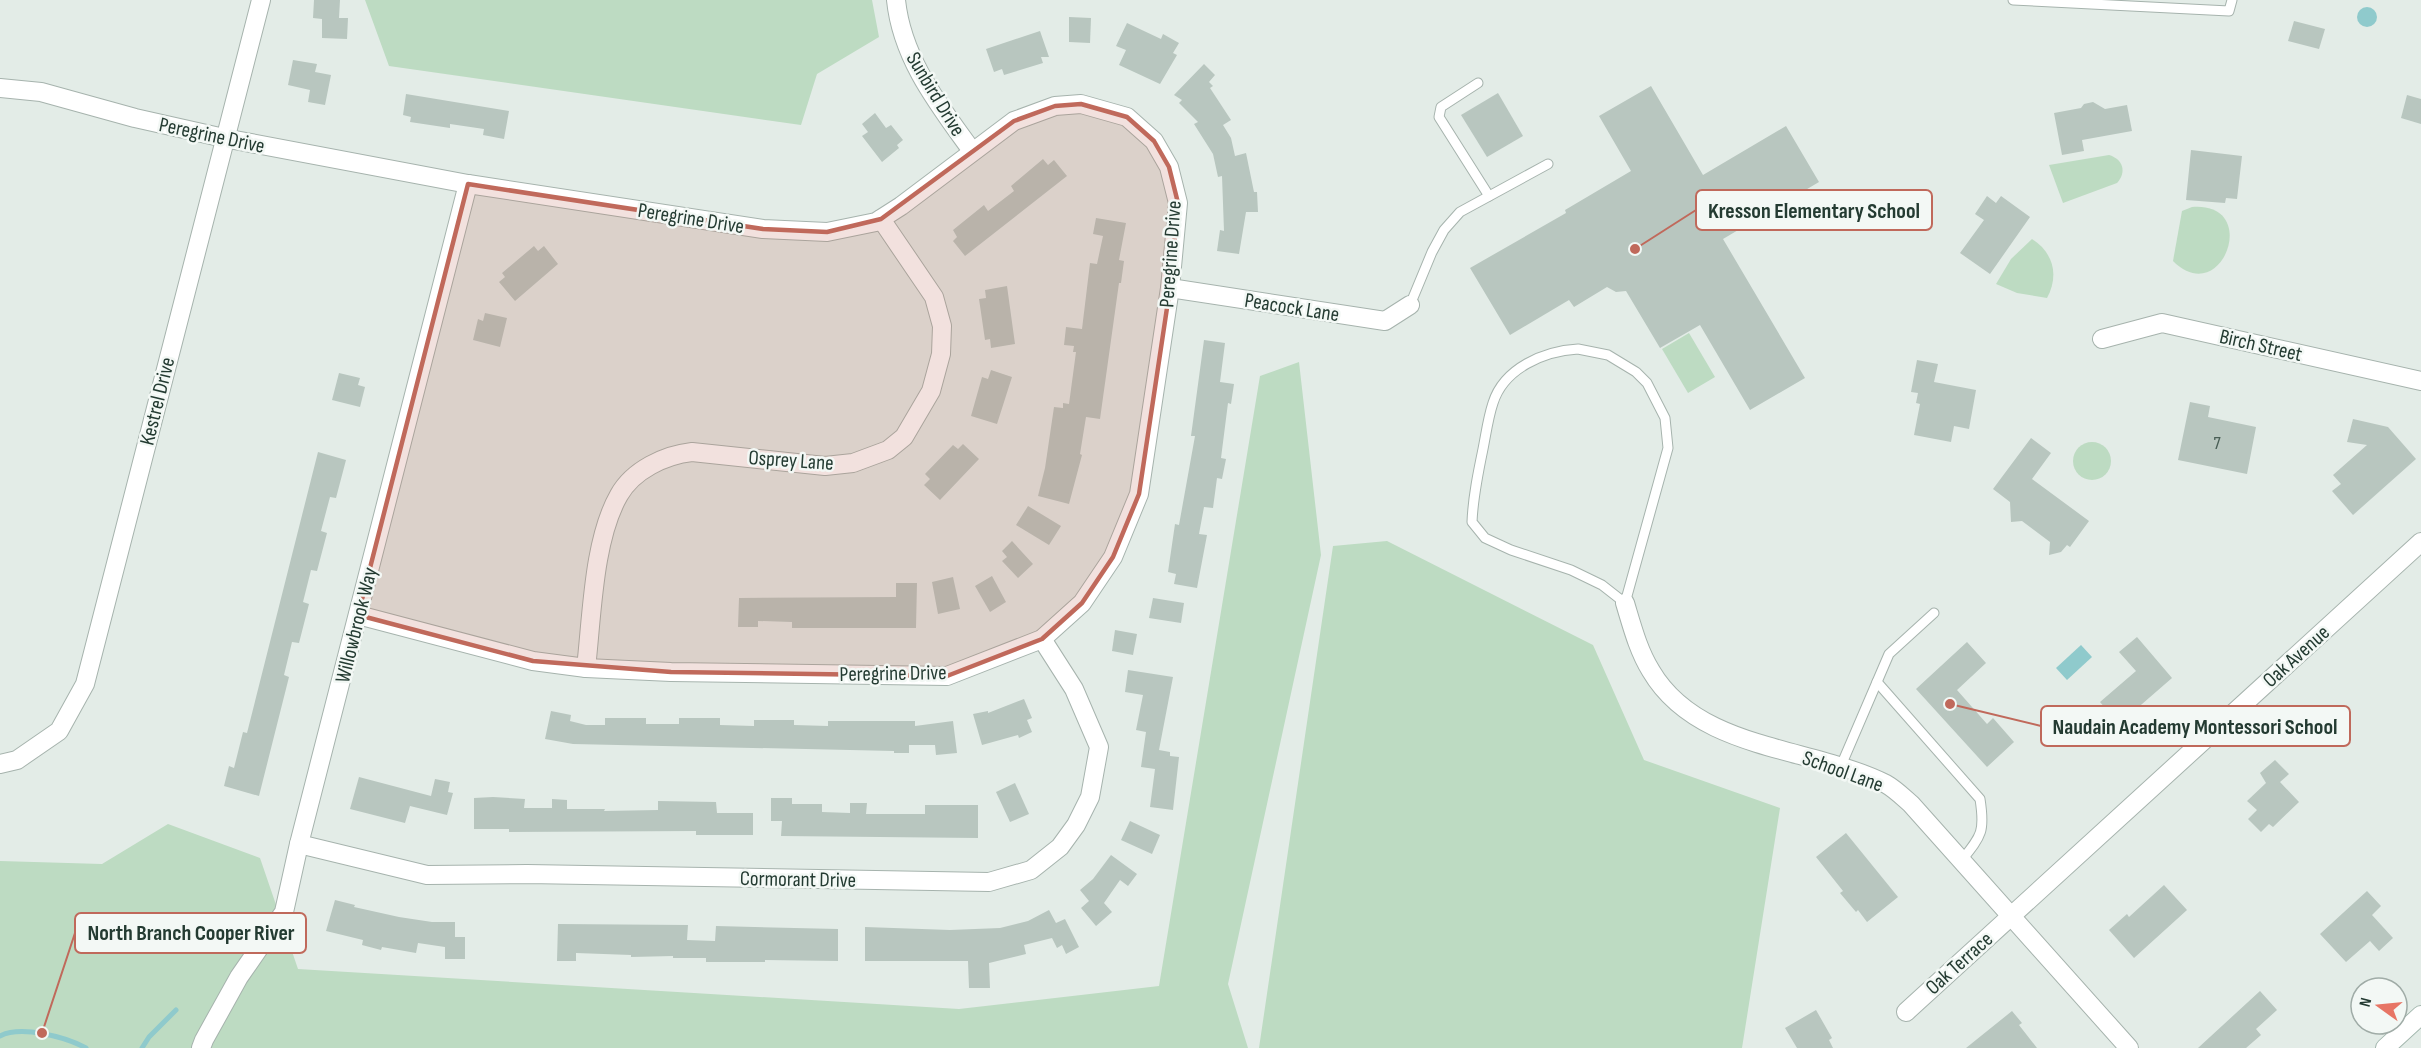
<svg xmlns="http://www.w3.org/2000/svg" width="2421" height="1048" font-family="'Sofia Sans Condensed',sans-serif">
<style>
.green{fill:#bddbc2}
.water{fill:#8fcacc}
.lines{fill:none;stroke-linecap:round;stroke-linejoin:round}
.stream{stroke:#8fcacc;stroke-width:5}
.building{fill:#b8c6bf}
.service-casing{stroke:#a6b3ad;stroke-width:11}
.minor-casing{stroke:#a6b3ad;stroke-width:20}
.secondary-casing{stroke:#a2b6ad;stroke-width:20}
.service{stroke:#fff;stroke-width:9}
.minor{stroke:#fff;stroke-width:18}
.secondary{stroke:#fff;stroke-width:18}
.marked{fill:#c0695b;fill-opacity:0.2;stroke:#c0695b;stroke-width:4.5;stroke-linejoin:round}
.labels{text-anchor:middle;stroke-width:5;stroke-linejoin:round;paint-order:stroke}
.number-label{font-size:18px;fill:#495e55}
.street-label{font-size:21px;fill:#243b32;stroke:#f3f8f5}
.leader{fill:none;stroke:#c0695b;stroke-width:2}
.callout-dot{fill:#c0695b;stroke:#f3f8f5;stroke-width:2}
.callout{fill:#f3f8f5;stroke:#c0695b;stroke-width:2}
.callout-label{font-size:22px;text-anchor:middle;font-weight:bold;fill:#243b32}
</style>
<rect width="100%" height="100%" fill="#e3ece7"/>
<g class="green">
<polygon points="365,0 872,0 879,37 817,74 801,125 389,66"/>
<path d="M 2109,155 C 2123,159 2127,172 2117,183 L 2063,203 L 2049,165 Z"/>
<path d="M 2192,207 C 2262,201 2222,310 2173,261 L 2182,211 Z"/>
<path d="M 2032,239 C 2054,253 2059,276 2047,298 L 2017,293 L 1996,284 L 2011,259 Z"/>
<polygon points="1689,333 1715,377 1688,393 1662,349"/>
<polygon points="1299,362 1321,555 1228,984 1248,1048 0,1048 0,861 102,864 168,824 260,858 298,969 959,1009 1159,986 1260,376"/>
<circle cx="2092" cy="461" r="19"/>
<polygon points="1387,541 1593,645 1644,760 1780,808 1742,1048 1259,1048 1333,546"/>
</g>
<g class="water">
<circle cx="2367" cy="17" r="10"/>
<polygon points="2081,645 2092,657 2067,680 2056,668"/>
</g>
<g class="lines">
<g class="stream">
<path d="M 0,1036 C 21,1025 66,1037 86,1048"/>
<polyline points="142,1048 149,1037 176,1010"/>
</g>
</g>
<g class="building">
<polygon points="314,0 340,0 339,18 348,18 347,39 322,38 322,19 313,18"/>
<polygon points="1069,17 1091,18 1090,43 1069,42"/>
<polygon points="2294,21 2325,29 2319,49 2288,41"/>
<polygon points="1127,23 1161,39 1163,34 1179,43 1173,53 1177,55 1160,84 1119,65 1126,50 1116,46"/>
<polygon points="1040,31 1049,57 1041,57 1043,63 1004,75 1002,69 994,72 986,49"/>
<polygon points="293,60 317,64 315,72 331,75 325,105 308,102 310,90 288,85"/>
<polygon points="1204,64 1215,75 1209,82 1213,86 1210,88 1231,120 1223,125 1231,138 1235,156 1246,153 1254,192 1257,192 1258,212 1246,212 1239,254 1217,251 1220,230 1224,231 1222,176 1218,177 1213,154 1194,124 1198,122 1179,103 1182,100 1174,95"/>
<polygon points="1651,86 1703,175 1786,126 1819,182 1723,239 1805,378 1750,410 1700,325 1660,348 1626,291 1616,292 1607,287 1574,307 1569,300 1510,335 1470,268 1566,213 1565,210 1631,171 1599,116"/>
<polygon points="1498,93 1523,136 1487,157 1461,115"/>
<polygon points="406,94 509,111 504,139 483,135 484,129 450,124 450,128 410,122 411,117 403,115"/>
<polygon points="2407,95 2421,99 2421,124 2401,118"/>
<polygon points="2093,102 2105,109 2127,105 2132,131 2082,140 2084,151 2062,155 2054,113 2081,108 2084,104"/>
<polygon points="875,113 886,128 891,125 903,140 897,145 899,148 882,162 862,136 868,132 862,124"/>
<polygon points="2191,150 2242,156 2237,199 2226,198 2225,203 2186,200"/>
<polygon points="1043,159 1048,165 1054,160 1067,176 965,256 953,241 957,237 953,230 984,205 988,211 1014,191 1011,186"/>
<polygon points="1987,196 1996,203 2001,196 2030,217 1990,274 1960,253 1984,220 1975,214"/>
<polygon points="1096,218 1126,223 1119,260 1124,261 1121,283 1119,283 1100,419 1086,417 1080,454 1082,455 1069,504 1038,496 1045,468 1054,407 1063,408 1063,403 1069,404 1076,352 1073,352 1074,346 1064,345 1066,327 1082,329 1090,263 1097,264 1103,236 1093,234"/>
<polygon points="534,246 538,251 544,246 558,264 515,301 499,282 505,277 502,273"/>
<polygon points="1007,286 1015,344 991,348 990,339 985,340 979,299 986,298 985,290"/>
<polygon points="485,313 507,318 500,347 473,340 478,319 483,321"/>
<polygon points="1204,340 1225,343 1220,382 1234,384 1231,404 1228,403 1221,458 1226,459 1222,479 1217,478 1213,508 1204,507 1199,534 1207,535 1197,588 1174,584 1176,574 1168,572 1175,524 1179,525 1195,436 1191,436"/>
<polygon points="1917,360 1938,364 1934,382 1976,390 1969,429 1954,426 1951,442 1914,435 1920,404 1916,403 1918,393 1911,392"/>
<polygon points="991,370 1012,377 997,424 971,416 982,377 988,379"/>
<polygon points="339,373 360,378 358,385 365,387 360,407 332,400"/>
<polygon points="2190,402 2210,406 2208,417 2256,427 2247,474 2178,460"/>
<polygon points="2353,419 2388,427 2416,459 2353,515 2332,491 2341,484 2333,475 2367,445 2347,442"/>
<polygon points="2031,438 2051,453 2032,479 2089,521 2070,547 2067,545 2061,552 2049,555 2050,542 2022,521 2011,522 2010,502 1993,489"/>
<polygon points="963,444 979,459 940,500 924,485 930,479 925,474 953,445 958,449"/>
<polygon points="318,452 346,460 336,498 330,497 321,531 327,533 317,571 311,570 303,602 309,604 299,643 292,642 284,675 289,677 259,796 224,786 229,766 234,768 243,732 247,733"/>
<polygon points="1028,506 1061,526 1049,545 1016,525"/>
<polygon points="1012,541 1033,564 1018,578 1002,561 1007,557 1002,551"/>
<polygon points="992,576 1006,602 990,612 975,586"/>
<polygon points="953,577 960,609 938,614 932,582"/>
<polygon points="896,583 917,583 916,628 792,628 792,622 758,621 758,627 738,627 739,598 896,597"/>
<polygon points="1153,598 1184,603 1181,623 1149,618"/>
<polygon points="1115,630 1137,634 1133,655 1112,651"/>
<polygon points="2137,637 2172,678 2119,724 2100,702 2136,671 2119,652"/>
<polygon points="1967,642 1986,663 1957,690 1987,724 1993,718 2014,742 1987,767 1916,689"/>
<polygon points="1128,670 1173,677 1159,750 1170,752 1170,756 1179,757 1173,810 1150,807 1155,769 1141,767 1146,732 1136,730 1143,695 1125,692"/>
<polygon points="1024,699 1032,718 1027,720 1032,732 1019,738 1018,735 982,745 973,714 988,711 988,713"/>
<polygon points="551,711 571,715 570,721 586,725 605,725 605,718 646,718 646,724 679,724 679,718 720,718 720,725 754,726 754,720 794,720 794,725 828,726 828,721 915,721 915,726 953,721 957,753 936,755 935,745 909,745 909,753 894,753 894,751 573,744 545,739"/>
<polygon points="2275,760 2289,774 2280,782 2299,802 2273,827 2269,824 2261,832 2248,819 2257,810 2247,801 2266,783 2260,773"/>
<polygon points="359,777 431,796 435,779 450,782 448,792 453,793 447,815 410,806 405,823 350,809"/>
<polygon points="1015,783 1029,814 1010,822 996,792"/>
<polygon points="493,797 525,799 524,808 552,808 552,799 567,800 567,809 605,809 604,811 658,810 658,801 716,802 717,813 753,813 753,835 696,835 696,831 509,832 509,829 474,829 474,798"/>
<polygon points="771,798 792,798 792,804 822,804 822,812 850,813 850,803 867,803 866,814 925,814 925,805 978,805 978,838 781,836 782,821 771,821"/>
<polygon points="1130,821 1160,835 1152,854 1121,840"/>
<polygon points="1846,833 1898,897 1867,922 1858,910 1856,912 1840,893 1843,891 1816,857"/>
<polygon points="1111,855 1137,874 1128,886 1120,880 1104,903 1112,912 1096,926 1081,908 1089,901 1080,890 1093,879"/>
<polygon points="2164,885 2187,910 2134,958 2109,930 2127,914 2129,917"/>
<polygon points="2367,891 2381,906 2372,915 2393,938 2379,951 2370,941 2346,962 2320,934"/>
<polygon points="335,900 355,905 354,907 399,917 432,922 455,922 455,937 465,937 465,959 445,959 445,947 418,943 416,953 382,947 381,950 362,945 363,940 326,931"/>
<polygon points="1049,910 1056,923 1065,919 1079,947 1066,954 1062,945 1057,948 1052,938 1024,945 1026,954 989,963 990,988 969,988 968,961 865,961 865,927 950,930 1000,928 1028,921"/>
<polygon points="558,924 688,925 687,940 715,941 716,926 838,929 838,961 765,960 765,962 706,962 706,958 673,958 673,956 631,957 631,955 576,953 576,961 557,961"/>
<polygon points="2260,991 2277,1010 2256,1029 2261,1035 2246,1048 2198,1048"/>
<polygon points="1816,1010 1832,1038 1829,1040 1833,1048 1797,1048 1785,1028"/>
<polygon points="2012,1011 2022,1023 2019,1025 2037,1048 1966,1048"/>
</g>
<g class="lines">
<defs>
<g id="service">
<polyline points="2013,0 2229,11 2232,0"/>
<polyline points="1478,83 1441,107 1439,117 1489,196"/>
<polyline points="1410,305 1432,252 1444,230 1460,212 1548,164"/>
<path d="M 1578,349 L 1608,355 L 1636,372 L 1647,383 L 1665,418 L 1668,448 L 1625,603 L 1602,585 L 1571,570 L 1511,550 L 1485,538 L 1472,522 C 1473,497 1478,473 1483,449 C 1486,434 1488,418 1493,403 C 1504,368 1544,351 1578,349 Z"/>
<path d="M 1877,682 L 1980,799 C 1985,831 1982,835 1962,860"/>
<polyline points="1840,768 1889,654 1934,613"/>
</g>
<g id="minor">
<path d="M 896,0 C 902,59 939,105 972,151"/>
<polyline points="0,88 41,92 135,118 224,138 468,184 763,229 827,232 876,222 901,206 1014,121 1055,106 1081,104 1127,117 1154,141 1169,167 1178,203 1170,288 1139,494 1113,557 1082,603 1042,639 947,676 671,672 586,668 533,661 358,615"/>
<polyline points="1170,288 1385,321 1410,305"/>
<polyline points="2102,339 2162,323 2421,381"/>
<path d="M 1625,603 C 1632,626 1638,650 1651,671 C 1698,751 1810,746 1886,784 C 1895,789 1903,797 1911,804 L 2129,1048"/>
<path d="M 586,668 C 592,617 593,540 619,495 C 633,470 665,455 692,452 L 825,466 L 853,463 L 888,450 L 904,437 L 931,391 L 941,354 L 942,326 L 934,297 L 881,219"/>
<polyline points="0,764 17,760 59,731 85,684 261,0"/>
<polyline points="299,844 427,875 527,874 989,882 1031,870 1060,847 1076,825 1090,797 1099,747 1074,689 1042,639"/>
<polyline points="1906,1012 2421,542"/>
<polyline points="201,1048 204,1040 239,977 284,912 299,844 468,184"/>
</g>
<polyline id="secondary" points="2385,1048 2421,1015"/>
</defs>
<use href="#service" class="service-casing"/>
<use href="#minor" class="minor-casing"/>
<use href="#secondary" class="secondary-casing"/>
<use href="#service" class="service"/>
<use href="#minor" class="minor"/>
<use href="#secondary" class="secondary"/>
</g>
<path class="marked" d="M 1081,104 L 1127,117 L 1154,141 L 1169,167 L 1178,203 L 1170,288 L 1139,494 L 1113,557 L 1082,603 L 1042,639 L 947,676 L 671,672 L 533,661 L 358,615 L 468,184 L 763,229 L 827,232 L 881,219 L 1014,121 L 1055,106 Z"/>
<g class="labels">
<g class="number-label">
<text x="2217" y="449">7</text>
</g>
<g class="street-label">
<text transform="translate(936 94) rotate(59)" y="7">Sunbird Drive</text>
<text transform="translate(212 135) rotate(12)" y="7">Peregrine Drive</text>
<text transform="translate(691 218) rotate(9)" y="7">Peregrine Drive</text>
<text transform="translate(1170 254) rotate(-86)" y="7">Peregrine Drive</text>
<text transform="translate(1292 307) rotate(9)" y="7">Peacock Lane</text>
<text transform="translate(2261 345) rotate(13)" y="7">Birch Street</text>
<text transform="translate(157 401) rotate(-76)" y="7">Kestrel Drive</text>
<text transform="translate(791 460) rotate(4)" y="7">Osprey Lane</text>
<text transform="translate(356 625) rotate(-76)" y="7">Willowbrook Way</text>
<text transform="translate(2296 656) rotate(-42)" y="7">Oak Avenue</text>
<text transform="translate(893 673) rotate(-1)" y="7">Peregrine Drive</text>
<text transform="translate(1843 771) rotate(20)" y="7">School Lane</text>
<text transform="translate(798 879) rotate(1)" y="7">Cormorant Drive</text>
<text transform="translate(1959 963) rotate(-42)" y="7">Oak Terrace</text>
</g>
</g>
<path class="leader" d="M1635 249L1696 210M1950 704L2041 726M42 1033L75 933"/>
<g class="callout-dot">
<circle cx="1635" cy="249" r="6"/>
<circle cx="1950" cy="704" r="6"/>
<circle cx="42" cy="1033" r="6"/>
</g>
<g class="callout">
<rect x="1696" y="190" width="236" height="40" rx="6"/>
<rect x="2041" y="706" width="309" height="40" rx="6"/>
<rect x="75" y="913" width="231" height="40" rx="6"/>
</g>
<g class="callout-label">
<text x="1814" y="218">Kresson Elementary School</text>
<text x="2195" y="734">Naudain Academy Montessori School</text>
<text x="191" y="940">North Branch Cooper River</text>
</g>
<g transform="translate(2379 1006) rotate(285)"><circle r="28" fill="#f3f8f5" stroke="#a0aca7" stroke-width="1.5"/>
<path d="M0-4.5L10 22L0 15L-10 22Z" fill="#e77565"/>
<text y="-9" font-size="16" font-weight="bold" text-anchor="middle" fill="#243b32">N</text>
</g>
</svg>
